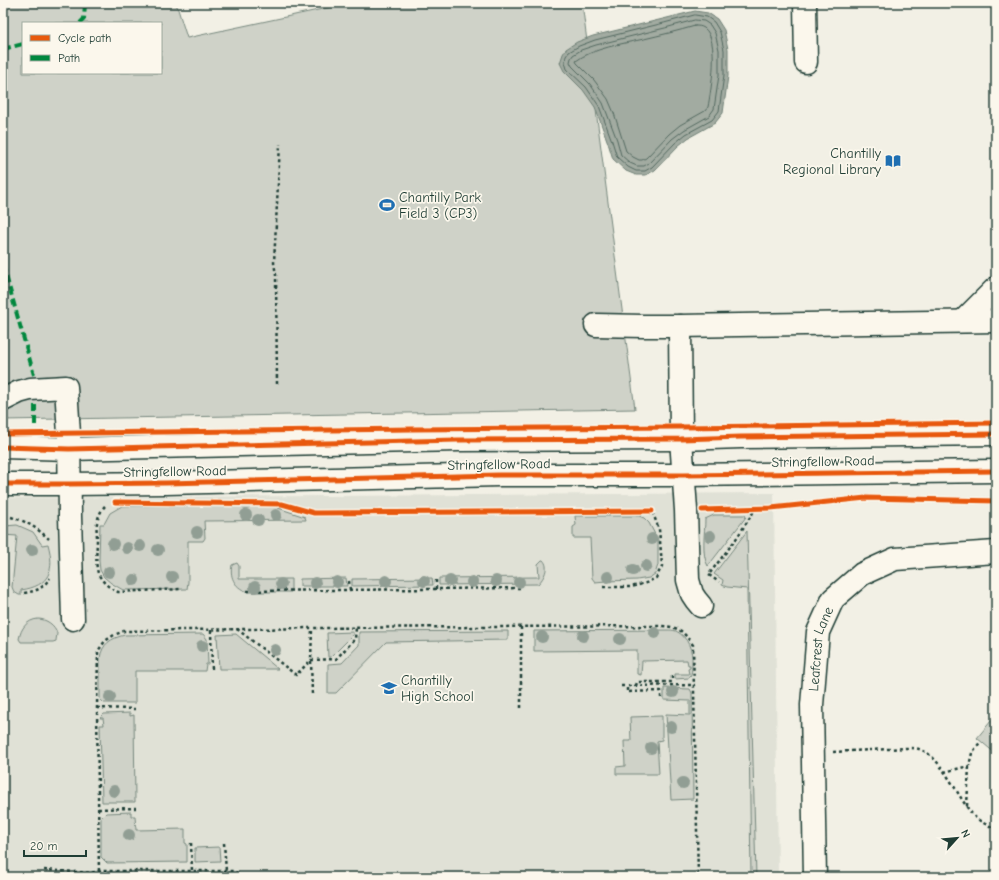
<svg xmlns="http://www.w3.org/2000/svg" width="999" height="880" font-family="'Comic Neue',sans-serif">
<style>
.built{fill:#e0e1d6}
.green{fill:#cfd2c8;stroke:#77887e;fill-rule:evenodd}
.water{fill:#a2aba1;stroke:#6e7f75}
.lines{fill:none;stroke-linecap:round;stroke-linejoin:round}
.shore{stroke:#536960;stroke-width:1}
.minor-casing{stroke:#1f3d34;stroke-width:25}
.major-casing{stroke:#1f3d34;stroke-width:25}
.path{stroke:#1f3d34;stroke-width:2.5;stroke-dasharray:3 3;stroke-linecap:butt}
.minor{stroke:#fbf7ec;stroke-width:22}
.major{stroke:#fbf7ec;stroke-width:22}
.quiet{stroke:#00873e;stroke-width:4;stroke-dasharray:8 4;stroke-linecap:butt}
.cycleway-casing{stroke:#fbf7ec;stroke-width:8}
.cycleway{stroke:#e8590c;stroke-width:5}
.tree{fill:#919e94}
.labels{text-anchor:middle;stroke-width:3.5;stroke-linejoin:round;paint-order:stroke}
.poi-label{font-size:14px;fill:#1f3d34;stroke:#fbf7ec;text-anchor:start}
.street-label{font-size:14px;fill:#1f3d34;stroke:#fbf7ec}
</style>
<rect width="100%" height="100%" fill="#f2f0e5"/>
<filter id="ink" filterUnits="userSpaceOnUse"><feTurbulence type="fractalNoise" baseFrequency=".025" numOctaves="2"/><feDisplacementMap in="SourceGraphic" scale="8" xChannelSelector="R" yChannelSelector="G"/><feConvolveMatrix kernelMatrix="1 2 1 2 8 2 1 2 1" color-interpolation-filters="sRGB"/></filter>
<g filter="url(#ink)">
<polygon class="built" points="774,493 778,877 3,877 3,498"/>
<g class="green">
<path d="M 3,3 L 176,3 L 187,38 L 351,3 L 582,3 L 635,409 L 3,420 ZM 23,23 L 161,23 L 161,73 L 23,73 Z"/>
<polygon points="122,506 260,506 275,507 305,517 306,520 204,521 205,538 203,541 188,541 188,582 187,589 123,590 111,583 104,577 100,570 99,561 100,524 104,524 110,513"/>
<path d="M 714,515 L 745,515 L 746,517 L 708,566 C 701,555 705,532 705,519 Z"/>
<polygon points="575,516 639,516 644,518 649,523 658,540 658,565 655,574 649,578 637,580 606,581 595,582 592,578 590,538 573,538 573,527 576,525"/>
<path d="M 3,523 L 4,523 L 5,526 L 17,525 L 24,528 L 33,532 L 42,545 L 48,544 C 55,570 50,586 21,590 L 21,595 L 19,595 L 14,592 L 12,587 L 17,536 L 3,535 Z"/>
<polygon points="747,531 756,877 751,877 747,589 727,587 722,585 723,580 714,574"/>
<path d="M 542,560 L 543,560 C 550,567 544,578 538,584 L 439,585 L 439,578 L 539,577 L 538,564 Z"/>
<path d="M 237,563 L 239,566 L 239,579 L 291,579 L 291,592 L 249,592 C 236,589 229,578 232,565 Z"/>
<polygon points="346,578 347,586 300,586 300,579"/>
<polygon points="432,578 433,585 352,586 352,579"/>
<path d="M 38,619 C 46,619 55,625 57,633 C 57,635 56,639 56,641 L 53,642 L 21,642 L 19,639 C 21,628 27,620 38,619 Z"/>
<path d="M 667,630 C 670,630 673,630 676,631 C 688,637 693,651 692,663 C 692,669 692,674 689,678 L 675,679 L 675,674 L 689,674 L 688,669 L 690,668 L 690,665 L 688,665 L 687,660 L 642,661 L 641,675 L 637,674 L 637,650 L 534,651 L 534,631 Z"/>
<polygon points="508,631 508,640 386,642 336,693 328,693 328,664 342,663 359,645 359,632"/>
<polygon points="353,632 353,635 331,657 328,657 327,633"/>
<path d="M 203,634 L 207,639 L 208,664 L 206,664 L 205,671 L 135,671 L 135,703 L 104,703 L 100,699 L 100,658 C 102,644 111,638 125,635 Z"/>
<polygon points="236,634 278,669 219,669 217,635"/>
<polygon points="664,688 690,689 692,693 693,799 671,800 666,714 690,715 690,701 664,700"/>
<polygon points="130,713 130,716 134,715 135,802 102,802 100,725 104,725 103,718 100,718 104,714"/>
<polygon points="996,715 996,754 977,738"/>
<polygon points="662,716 662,740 657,741 659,774 616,774 616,767 625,766 624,741 631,741 630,717"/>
<polygon points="131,812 131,816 135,816 136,830 185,829 185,843 187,844 187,862 107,863 101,857 101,818 106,813"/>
<polygon points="219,847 220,861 195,862 195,848"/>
</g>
<polygon class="water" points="695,11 708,13 717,19 724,30 728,49 728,76 723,113 715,123 688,138 678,146 655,170 646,175 636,175 626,171 613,159 608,143 595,107 583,90 564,71 560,63 563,54 566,49 577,42 593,36 663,19"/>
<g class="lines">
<g class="shore">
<polygon points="695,15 707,17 714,22 720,32 724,50 724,75 719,111 712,120 686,134 675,143 652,167 645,171 636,171 628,167 617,157 612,141 599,106 586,87 567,69 565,62 566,56 569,52 579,46 595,40 664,23"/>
<polygon points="695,20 704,21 710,25 715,33 719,50 719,75 714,109 709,116 684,130 672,139 649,163 644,166 637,166 630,163 621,155 617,140 603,103 590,84 572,66 570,62 571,58 573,55 581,50 596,45 665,28"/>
<path d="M 695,26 C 698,26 701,26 704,28 C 720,39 711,90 708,107 L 705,111 L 680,125 L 669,134 L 646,158 L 642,160 L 639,160 L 633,157 L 626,151 L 614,113 L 608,99 L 594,80 L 577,63 L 576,61 C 591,49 625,43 644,39 C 661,35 678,31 695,26 Z"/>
</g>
<defs>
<g id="minor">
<polyline points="805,3 806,62"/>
<polyline points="963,321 996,288"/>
<polyline points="596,325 643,326 680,326 996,321"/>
<polyline points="680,326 681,439 686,510 688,580 692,594 696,600 701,606"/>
<polyline points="3,400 19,392 30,389 66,387 69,434 70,516 73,619"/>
<path id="s1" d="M 815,877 L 812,705 L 818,632 L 833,599 L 862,574 L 895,559 L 996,552"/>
</g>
<g id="major">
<polyline points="3,447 69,449 458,440 681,439 741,437 996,434"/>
<polyline points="3,484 69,484 166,483 499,475 683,475 996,471"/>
</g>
</defs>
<use href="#minor" class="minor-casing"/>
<use href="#major" class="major-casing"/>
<g class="path">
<polyline points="277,384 276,275 274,263 280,144"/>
<path d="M 105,506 C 101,510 98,517 97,523 C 96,528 97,533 97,538 C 97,548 95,564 98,573 C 102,582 109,588 118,592 L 182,589"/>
<path d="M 11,517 C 26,521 37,528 49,539"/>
<polyline points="710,573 736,539 756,508"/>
<polyline points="709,575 719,582"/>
<polyline points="349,581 350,590"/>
<polyline points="603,587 631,587 646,583 656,578 662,566 661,553 659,529 652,511"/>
<polyline points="436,589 436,580"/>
<polyline points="247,591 523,588"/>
<path d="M 24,593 C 37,591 42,589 50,578"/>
<polyline points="521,627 521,709"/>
<polyline points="237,629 296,675 311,660 336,659 355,639 356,628"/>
<polyline points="211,630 212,671"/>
<polyline points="621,686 627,686"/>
<polyline points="636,686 637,682 672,682 672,676"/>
<polyline points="312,694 311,660 312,628"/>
<polyline points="661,698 661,691 627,692 627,686 695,685"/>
<polyline points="97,708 135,709"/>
<path d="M 833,752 L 907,748 C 911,748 916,748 919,749 C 941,755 958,798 973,815 C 979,822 988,825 996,829"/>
<polyline points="944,772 969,766 972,753 981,741"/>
<polyline points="967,806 969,766"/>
<polyline points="98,809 136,808"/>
<polyline points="191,843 192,871"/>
<polyline points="224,843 226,871"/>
<polyline points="44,870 91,873 99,871 233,871 245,877"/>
<path d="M 99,877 L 97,708 L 98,651 L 105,641 L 114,635 L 124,631 L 312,628 L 662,626 C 681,627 683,632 693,645 L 698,877"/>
<polyline points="121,877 121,871"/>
</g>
<use href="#minor" class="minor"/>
<use href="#major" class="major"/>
<g class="quiet">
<polyline points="80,23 84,19 85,3"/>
<polyline points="3,49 23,44"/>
<polyline points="3,265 34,375"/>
<polyline points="35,405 35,425"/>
</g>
<defs>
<g id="cycleway">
<polyline points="3,434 412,429 681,427 996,423"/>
<polyline points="3,447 69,449 458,440 681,439 741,437 996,434"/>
<polyline points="3,484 69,484 166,483 499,475 683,475 996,471"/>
<polyline points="115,502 282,504 314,513 652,511"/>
<polyline points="702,510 771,508 866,498 996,501"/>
</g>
</defs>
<use href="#cycleway" class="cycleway-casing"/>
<use href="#cycleway" class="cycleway"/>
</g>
<g class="tree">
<circle cx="246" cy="515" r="6"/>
<circle cx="276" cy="515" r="6"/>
<circle cx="258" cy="520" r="6"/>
<circle cx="197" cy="532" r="6"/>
<circle cx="710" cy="536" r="6"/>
<circle cx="652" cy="539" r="6"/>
<circle cx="113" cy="544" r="6"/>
<circle cx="140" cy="546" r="6"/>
<circle cx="127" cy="548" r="6"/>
<circle cx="32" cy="550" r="6"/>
<circle cx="158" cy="550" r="6"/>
<circle cx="646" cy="566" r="6"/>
<circle cx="633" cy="570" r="6"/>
<circle cx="109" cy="572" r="6"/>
<circle cx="172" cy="577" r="6"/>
<circle cx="608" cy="577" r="6"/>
<circle cx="134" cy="580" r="6"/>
<circle cx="386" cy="581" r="6"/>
<circle cx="424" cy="581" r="6"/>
<circle cx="450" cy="581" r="6"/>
<circle cx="496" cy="581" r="6"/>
<circle cx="337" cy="582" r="6"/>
<circle cx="472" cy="582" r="6"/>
<circle cx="519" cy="582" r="6"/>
<circle cx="315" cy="583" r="6"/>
<circle cx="281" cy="584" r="6"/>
<circle cx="255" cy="587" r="6"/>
<circle cx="655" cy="633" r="6"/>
<circle cx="583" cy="636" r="6"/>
<circle cx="542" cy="637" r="6"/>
<circle cx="620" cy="639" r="6"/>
<circle cx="202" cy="646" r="6"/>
<circle cx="275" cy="650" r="6"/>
<circle cx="673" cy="692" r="6"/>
<circle cx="110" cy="697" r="6"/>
<circle cx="671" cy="727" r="6"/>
<circle cx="651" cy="748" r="6"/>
<circle cx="683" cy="783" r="6"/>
<circle cx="114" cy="791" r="6"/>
<circle cx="129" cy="835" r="6"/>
</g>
</g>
<defs>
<symbol id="library-bare" viewBox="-9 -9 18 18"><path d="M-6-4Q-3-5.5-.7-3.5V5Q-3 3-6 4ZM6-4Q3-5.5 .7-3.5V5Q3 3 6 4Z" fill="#1f6fb2" stroke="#fbf7ec" stroke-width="2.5" paint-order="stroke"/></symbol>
<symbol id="stadium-bare" viewBox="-9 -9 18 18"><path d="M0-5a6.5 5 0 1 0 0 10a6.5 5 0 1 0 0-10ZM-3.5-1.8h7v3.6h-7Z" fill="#1f6fb2" stroke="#fbf7ec" stroke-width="2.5" paint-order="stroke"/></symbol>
<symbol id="school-bare" viewBox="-9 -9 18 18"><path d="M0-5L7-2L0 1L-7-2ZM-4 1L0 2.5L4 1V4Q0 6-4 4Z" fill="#1f6fb2" stroke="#fbf7ec" stroke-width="2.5" paint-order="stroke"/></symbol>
</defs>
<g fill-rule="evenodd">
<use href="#library-bare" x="882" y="150" width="22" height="22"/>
<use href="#stadium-bare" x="376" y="194" width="22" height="22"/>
<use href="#school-bare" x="378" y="677" width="22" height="22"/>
</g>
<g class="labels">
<g class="poi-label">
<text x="881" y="158" text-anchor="end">Chantilly<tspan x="881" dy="16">Regional Library</tspan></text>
<text x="399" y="202">Chantilly Park<tspan x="399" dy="16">Field 3 (CP3)</tspan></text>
<text x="401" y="685">Chantilly<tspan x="401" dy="16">High School</tspan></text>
</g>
<g class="street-label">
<text transform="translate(823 461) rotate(-1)" y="5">Stringfellow Road</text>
<text transform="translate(499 464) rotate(-1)" y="5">Stringfellow Road</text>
<text transform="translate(175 471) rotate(-1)" y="5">Stringfellow Road</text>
<text dy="5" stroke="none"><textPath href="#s1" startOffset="229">Leafcrest Lane</textPath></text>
</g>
</g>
<rect width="999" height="880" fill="none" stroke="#fbf7ec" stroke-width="16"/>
<rect x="8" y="8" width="983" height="864" fill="none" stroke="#1f3d34" stroke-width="1.5" filter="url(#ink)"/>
<rect x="22" y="22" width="140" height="52" fill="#fbf7ec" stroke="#a3ada2"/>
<rect x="30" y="35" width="20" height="6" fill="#e8590c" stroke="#a3ada2"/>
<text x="58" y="42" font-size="12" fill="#1f3d34">Cycle path</text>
<rect x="30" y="55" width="20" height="6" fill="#00873e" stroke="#a3ada2"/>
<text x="58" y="62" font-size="12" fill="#1f3d34">Path</text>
<g transform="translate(957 838) rotate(63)" stroke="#fbf7ec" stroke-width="3" paint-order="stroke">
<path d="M0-3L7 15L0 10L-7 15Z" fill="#1f3d34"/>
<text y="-6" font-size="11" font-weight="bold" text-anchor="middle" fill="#1f3d34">N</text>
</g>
<path d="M24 850v6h62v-6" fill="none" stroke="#1f3d34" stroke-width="2"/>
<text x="30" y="850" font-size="12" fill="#1f3d34" stroke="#fbf7ec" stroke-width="3" paint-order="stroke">20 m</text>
</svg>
